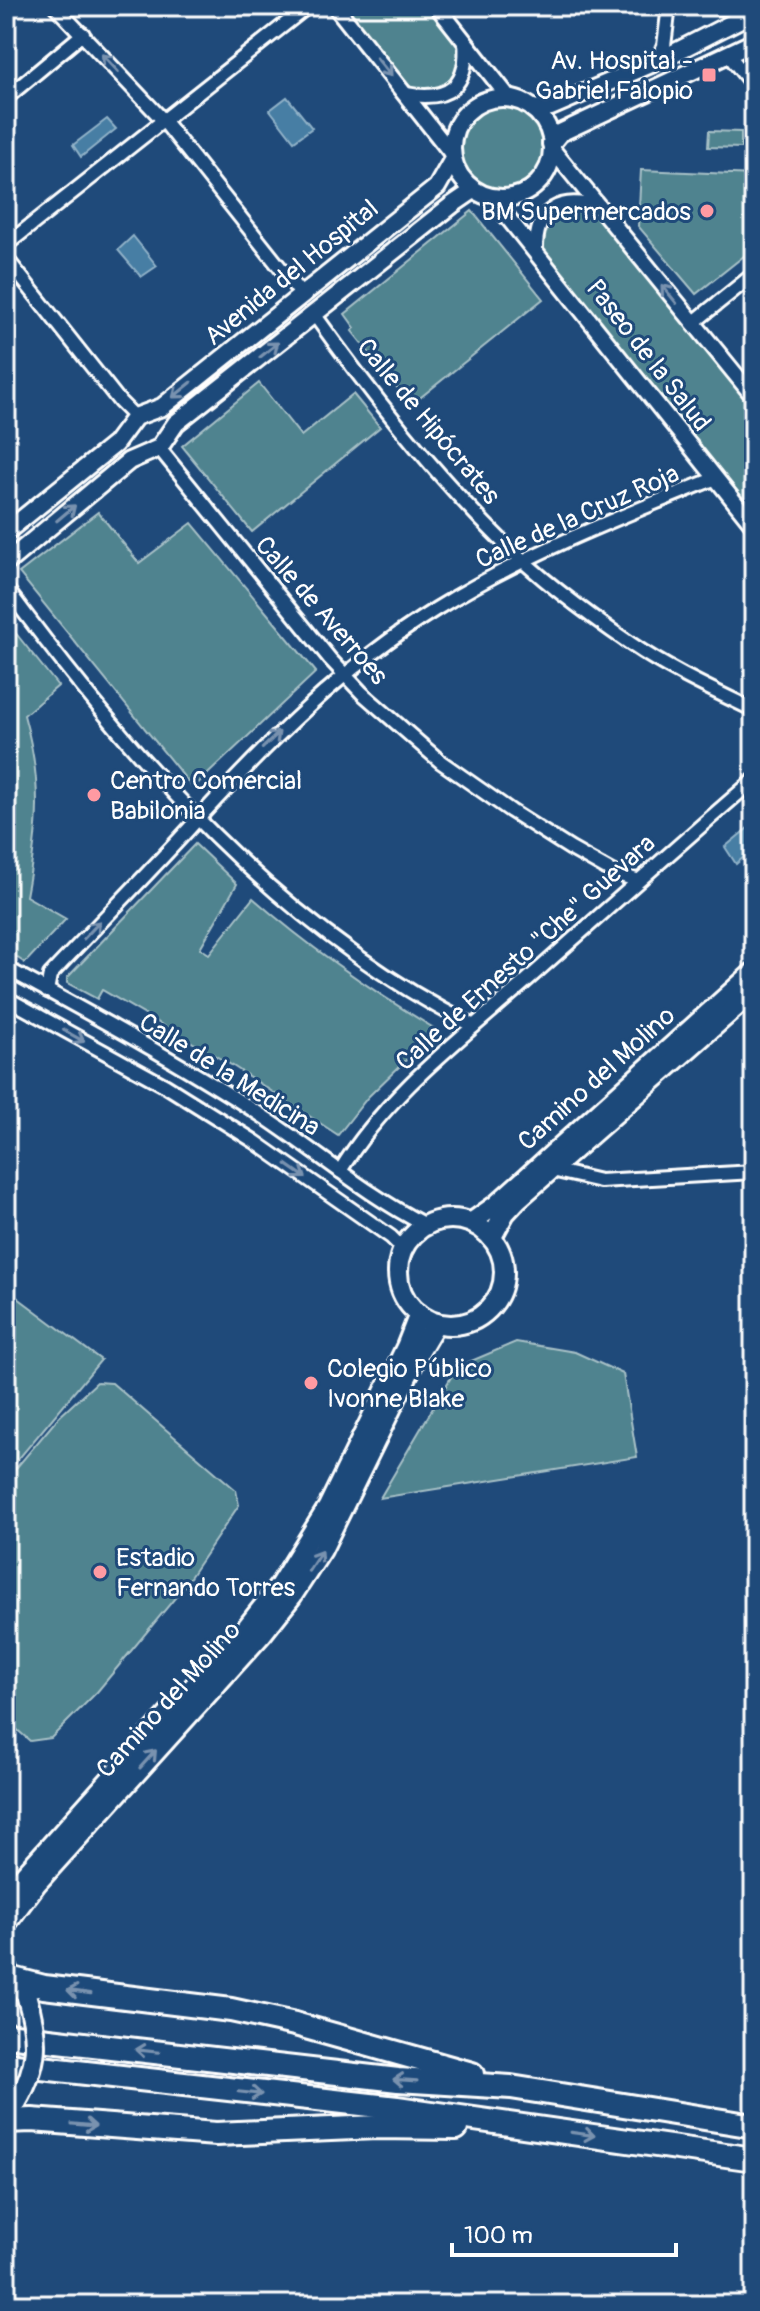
<svg xmlns="http://www.w3.org/2000/svg" width="760" height="2311" font-family="Pangolin,sans-serif">
<style>
.green{fill:#50838f;stroke:#a8c1c7;stroke-width:2}
.water{fill:#477ea4;stroke:#91b2c8;stroke-width:2}
.lines{fill:none;stroke-linecap:round;stroke-linejoin:round}
.minor-casing{stroke:#fff;stroke-width:18}
.tertiary-casing{stroke:#fff;stroke-width:20}
.secondary-casing{stroke:#fff;stroke-width:22}
.primary-casing{stroke:#fff;stroke-width:24}
.motorway-casing{stroke:#fff;stroke-width:28}
.minor{stroke:#1f4a7a;stroke-width:12}
.tertiary{stroke:#1f4a7a;stroke-width:14}
.secondary{stroke:#1f4a7a;stroke-width:16}
.primary{stroke:#1f4a7a;stroke-width:18}
.motorway{stroke:#1f4a7a;stroke-width:22}
.primary-bridge-casing{stroke:#fff;stroke-width:24;stroke-linecap:butt}
.primary-bridge{stroke:#1f4a7a;stroke-width:18}
.oneway{stroke:#7992af}
.poi-dot{fill:#ff9aa2;stroke:#1f4a7a;stroke-width:3}
.labels{text-anchor:middle;stroke-width:6;stroke-linejoin:round;paint-order:stroke}
.poi-label{font-size:26px;fill:#fff;stroke:#1f4a7a;text-anchor:start}
.street-label{font-size:26px;fill:#fff;stroke:#1f4a7a}
</style>
<rect width="100%" height="100%" fill="#1f4a7a"/>
<filter id="ink" filterUnits="userSpaceOnUse"><feTurbulence type="fractalNoise" baseFrequency=".0125" numOctaves="2"/><feDisplacementMap in="SourceGraphic" scale="16" xChannelSelector="R" yChannelSelector="G"/><feConvolveMatrix kernelMatrix="1 2 1 2 8 2 1 2 1" color-interpolation-filters="sRGB"/></filter>
<g filter="url(#ink)">
<g class="green">
<path d="M 343,6 L 429,6 L 458,43 L 463,58 C 451,86 433,104 403,82 Z"/>
<circle cx="502" cy="148" r="50"/>
<polygon points="709,131 741,132 741,148 708,147"/>
<polygon points="641,170 754,175 754,248 696,294 638,226"/>
<polygon points="582,207 598,216 754,408 754,517 540,250 541,226 560,209"/>
<polygon points="472,211 543,299 411,405 352,331 355,328 345,314"/>
<polygon points="259,383 301,436 353,394 380,427 252,532 182,446"/>
<polygon points="98,512 139,563 192,523 316,672 193,788 19,573"/>
<path d="M 6,621 L 58,686 L 24,715 C 43,783 39,828 26,896 L 66,919 L 25,963 L 6,950 Z"/>
<path d="M 195,844 L 237,884 L 200,948 L 209,954 L 253,898 C 310,948 372,991 437,1030 L 368,1097 L 338,1135 L 233,1066 L 102,990 L 97,999 L 67,983 L 67,978 Z"/>
<polygon points="6,1289 101,1360 6,1474"/>
<polygon points="516,1342 575,1352 623,1374 637,1457 380,1498 457,1367"/>
<polygon points="97,1382 112,1383 236,1490 239,1505 180,1592 97,1692 51,1738 30,1741 6,1720 6,1480 58,1418"/>
</g>
<g class="water">
<polygon points="287,97 312,128 294,141 270,110"/>
<polygon points="107,119 116,129 81,157 73,145"/>
<polygon points="133,236 157,266 141,277 118,250"/>
<polygon points="754,823 754,848 736,864 725,847"/>
</g>
<g class="lines">
<defs>
<g id="minor">
<polyline points="55,6 163,120 301,294"/>
<polyline points="715,6 734,11 754,9"/>
<polyline points="728,54 754,87"/>
<polyline points="656,62 664,46 669,6"/>
<path d="M 406,94 C 449,102 469,86 465,41"/>
<polyline points="6,98 83,34"/>
<polyline points="6,245 308,6"/>
<path d="M 536,251 C 535,209 561,195 599,208"/>
<polyline points="6,258 120,402 135,417"/>
<path d="M 314,314 C 371,394 433,473 503,542 C 541,580 587,614 631,644 C 669,670 713,690 754,710"/>
<polyline points="693,323 754,274"/>
<polyline points="159,448 330,659 362,693 441,762 511,811 571,849 612,872 636,880"/>
<path d="M 6,588 C 134,761 279,929 474,1026"/>
<path d="M 6,968 C 93,1015 181,1063 264,1117 C 318,1153 368,1196 425,1225"/>
<path d="M 47,991 L 50,975 C 99,923 149,873 196,821 C 269,741 344,666 436,609 C 524,554 620,517 716,478"/>
<polyline points="6,998 166,1086 254,1141 391,1237 403,1249"/>
<polyline points="552,1170 600,1181 754,1172"/>
<path d="M 340,1171 C 386,1095 460,1039 526,981 C 602,914 677,846 754,780"/>
</g>
<g id="tertiary">
<polyline points="335,6 452,154"/>
<polyline points="437,6 510,99"/>
<polyline points="552,149 754,397"/>
<polyline points="492,198 754,526"/>
</g>
<g id="secondary">
<circle cx="502" cy="148" r="50"/>
<polyline points="533,109 551,107 656,62 754,12"/>
<polyline points="551,144 560,133 754,42"/>
<polyline points="6,532 115,444 135,417 162,407 437,187 453,159"/>
<polyline points="6,563 129,461 159,448 176,423 452,205 474,190"/>
</g>
<g id="primary">
<circle cx="451" cy="1272" r="53"/>
<polyline points="472,1222 496,1205 754,972"/>
<polyline points="492,1237 505,1213 518,1199 754,991"/>
<polyline points="6,1895 247,1627 279,1586 328,1507 406,1347 419,1314"/>
<polyline points="6,1924 36,1884 262,1634 292,1596 322,1550 420,1350 436,1323"/>
<polyline points="6,1968 24,1992"/>
</g>
<g id="motorway">
<polyline points="17,1980 44,1987 231,2010 295,2024 472,2074"/>
<polyline points="6,2035 398,2080 511,2087 754,2126"/>
<polyline points="6,2064 397,2108 754,2159"/>
<polyline points="6,2121 32,2120 216,2134 377,2127 456,2128"/>
</g>
</defs>
<use href="#minor" class="minor-casing"/>
<use href="#tertiary" class="tertiary-casing"/>
<use href="#secondary" class="secondary-casing"/>
<use href="#primary" class="primary-casing"/>
<use href="#motorway" class="motorway-casing"/>
<use href="#minor" class="minor"/>
<use href="#tertiary" class="tertiary"/>
<use href="#secondary" class="secondary"/>
<use href="#primary" class="primary"/>
<use href="#motorway" class="motorway"/>
<defs>
<path id="primary-bridge" d="M 17,2102 C 39,2064 39,2039 27,1998"/>
</defs>
<use href="#primary-bridge" class="primary-bridge-casing"/>
<use href="#primary-bridge" class="primary-bridge"/>
</g>
<defs><path id="oneway-shaft" d="M-6 0H5M1.5-3L5.5 0L1.5 3" fill="none" stroke-width="1.6" stroke-linecap="round" stroke-linejoin="round" transform="scale(2)"/></defs>
<g class="oneway">
<use href="#oneway-shaft" transform="translate(110 63) rotate(-133)"/>
<use href="#oneway-shaft" transform="translate(384 67) rotate(51)"/>
<use href="#oneway-shaft" transform="translate(669 294) rotate(-129)"/>
<use href="#oneway-shaft" transform="translate(269 350) rotate(-39)"/>
<use href="#oneway-shaft" transform="translate(182 390) rotate(141)"/>
<use href="#oneway-shaft" transform="translate(66 513) rotate(-40)"/>
<use href="#oneway-shaft" transform="translate(271 740) rotate(-44)"/>
<use href="#oneway-shaft" transform="translate(92 930) rotate(-47)"/>
<use href="#oneway-shaft" transform="translate(74 1036) rotate(29)"/>
<use href="#oneway-shaft" transform="translate(296 1171) rotate(35)"/>
<use href="#oneway-shaft" transform="translate(315 1561) rotate(-57)"/>
<use href="#oneway-shaft" transform="translate(148 1759) rotate(-48)"/>
<use href="#oneway-shaft" transform="translate(79 1992) rotate(-172)"/>
<use href="#oneway-shaft" transform="translate(147 2051) rotate(-174)"/>
<use href="#oneway-shaft" transform="translate(405 2080) rotate(-176)"/>
<use href="#oneway-shaft" transform="translate(250 2093) rotate(6)"/>
<use href="#oneway-shaft" transform="translate(84 2125) rotate(5)"/>
<use href="#oneway-shaft" transform="translate(583 2134) rotate(8)"/>
</g>
</g>
<g class="poi-dot">
<rect x="701" y="67" width="16" height="16" rx="4"/>
<circle cx="707" cy="211" r="8"/>
<circle cx="94" cy="795" r="8"/>
<circle cx="311" cy="1383" r="8"/>
<circle cx="100" cy="1572" r="8"/>
</g>
<g class="labels">
<g class="poi-label">
<text x="693" y="69" text-anchor="end">Av. Hospital -<tspan x="693" dy="30">Gabriel Falopio</tspan></text>
<text x="691" y="220" text-anchor="end">BM Supermercados</text>
<text x="110" y="789">Centro Comercial<tspan x="110" dy="30">Babilonia</tspan></text>
<text x="327" y="1377">Colegio Público<tspan x="327" dy="30">Ivonne Blake</tspan></text>
<text x="116" y="1566">Estadio<tspan x="116" dy="30">Fernando Torres</tspan></text>
</g>
<g class="street-label">
<text transform="translate(291 272) rotate(-39)" y="9">Avenida del Hospital</text>
<text transform="translate(649 355) rotate(52)" y="9">Paseo de la Salud</text>
<text transform="translate(429 421) rotate(50)" y="9">Calle de Hipócrates</text>
<text transform="translate(577 516) rotate(-24)" y="9">Calle de la Cruz Roja</text>
<text transform="translate(322 610) rotate(49)" y="9">Calle de Averroes</text>
<text transform="translate(525 952) rotate(-42)" y="9">Calle de Ernesto "Che" Guevara</text>
<text transform="translate(230 1074) rotate(32)" y="9">Calle de la Medicina</text>
<text transform="translate(596 1078) rotate(-42)" y="9">Camino del Molino</text>
<text transform="translate(168 1699) rotate(-48)" y="9">Camino del Molino</text>
</g>
</g>
<rect width="760" height="2311" fill="none" stroke="#1f4a7a" stroke-width="32"/>
<rect x="16" y="16" width="728" height="2279" fill="none" stroke="#fff" stroke-width="3" filter="url(#ink)"/>
<path d="M452 2243v12h224v-12" fill="none" stroke="#ffffff" stroke-width="4"/>
<text x="464" y="2243" font-size="24" fill="#ffffff" stroke="#1f4a7a" stroke-width="6" paint-order="stroke">100 m</text>
</svg>
